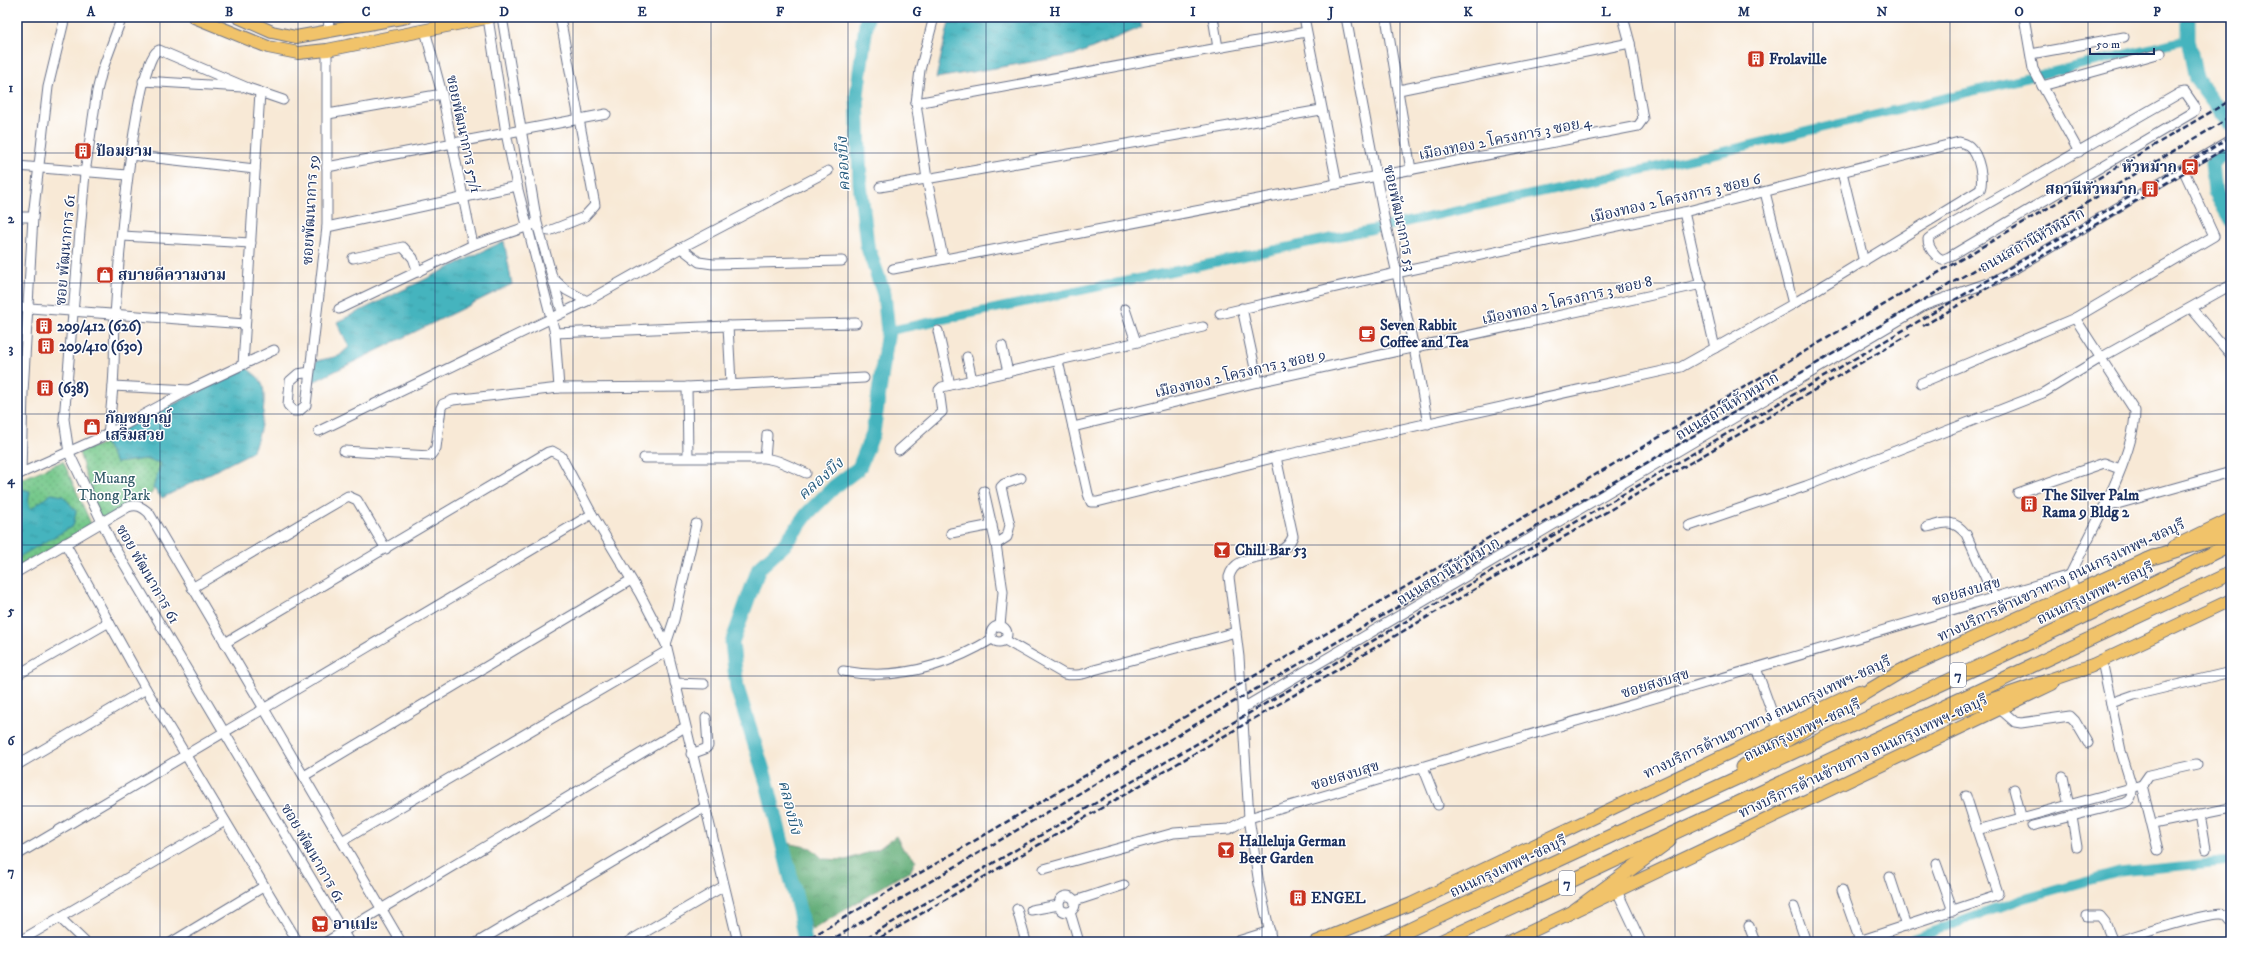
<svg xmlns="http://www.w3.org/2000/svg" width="2248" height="959" font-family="'IM FELL DW Pica','Noto Serif Thai',serif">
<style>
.forest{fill:url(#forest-crowns);stroke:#3e6e6a}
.park{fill:url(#park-dots);stroke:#487c74}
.water{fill:url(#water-ripples);stroke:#30728e}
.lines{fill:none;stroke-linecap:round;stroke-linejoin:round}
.canal{stroke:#45b4be;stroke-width:9}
.river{stroke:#45b4be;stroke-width:15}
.minor-casing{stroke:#687088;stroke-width:11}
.major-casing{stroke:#687088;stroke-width:14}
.highway-casing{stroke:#687088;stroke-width:15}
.minor{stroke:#fff;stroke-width:9}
.major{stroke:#f1c36a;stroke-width:12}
.highway{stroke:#f1c36a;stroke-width:13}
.rail{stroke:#1b2f5e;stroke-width:2.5;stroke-dasharray:6 3;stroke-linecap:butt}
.grid{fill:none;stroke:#1b2f5e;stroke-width:1;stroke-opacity:0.55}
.labels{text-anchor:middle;stroke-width:3;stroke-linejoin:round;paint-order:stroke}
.shield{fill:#fff;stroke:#5f6d8e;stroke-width:1}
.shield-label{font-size:14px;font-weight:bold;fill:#1b2f5e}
.poi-label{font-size:15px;font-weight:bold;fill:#1b2f5e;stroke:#fff;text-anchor:start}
.street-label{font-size:15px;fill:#1b2f5e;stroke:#fff}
.park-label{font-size:15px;fill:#365d6b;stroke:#fff}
.water-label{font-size:16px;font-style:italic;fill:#2a5e80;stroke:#fff}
.neatline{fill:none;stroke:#1b2f5e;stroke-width:1.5}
.grid-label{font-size:13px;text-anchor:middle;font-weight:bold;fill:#1b2f5e}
</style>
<defs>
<pattern id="forest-crowns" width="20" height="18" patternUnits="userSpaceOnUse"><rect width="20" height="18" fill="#60ac76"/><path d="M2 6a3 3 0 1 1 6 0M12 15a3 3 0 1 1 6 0" fill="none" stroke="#4e8c64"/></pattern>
<pattern id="park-dots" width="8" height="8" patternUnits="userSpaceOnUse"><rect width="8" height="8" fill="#75c88a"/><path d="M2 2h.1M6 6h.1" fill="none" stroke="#5fa374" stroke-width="1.8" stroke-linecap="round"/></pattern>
<pattern id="water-ripples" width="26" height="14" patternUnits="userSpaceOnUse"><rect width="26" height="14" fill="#45b4be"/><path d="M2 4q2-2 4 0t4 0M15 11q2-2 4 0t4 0" fill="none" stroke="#39939e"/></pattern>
</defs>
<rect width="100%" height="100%" fill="#fff"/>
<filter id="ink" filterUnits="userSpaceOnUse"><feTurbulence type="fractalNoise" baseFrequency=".025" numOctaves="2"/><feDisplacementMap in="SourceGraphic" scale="8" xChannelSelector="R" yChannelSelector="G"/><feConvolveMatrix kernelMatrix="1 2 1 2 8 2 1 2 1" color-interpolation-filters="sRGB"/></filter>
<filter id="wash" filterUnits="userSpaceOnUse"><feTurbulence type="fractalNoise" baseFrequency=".012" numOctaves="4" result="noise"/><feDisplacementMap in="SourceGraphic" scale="16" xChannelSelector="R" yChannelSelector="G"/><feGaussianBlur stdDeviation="0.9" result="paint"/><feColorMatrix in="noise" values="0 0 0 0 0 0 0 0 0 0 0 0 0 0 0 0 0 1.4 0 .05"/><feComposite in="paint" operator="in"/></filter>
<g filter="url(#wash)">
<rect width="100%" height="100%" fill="#f8e9d6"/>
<polygon class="forest" points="896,836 903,849 916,860 910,872 905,873 812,930 782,842 811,848 823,859 846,860 878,849"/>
<g class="park">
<polygon points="105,443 116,463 144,459 161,463 152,493 100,524 79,452"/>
<polygon points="63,461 92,526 17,570 17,481"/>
</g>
<g class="water">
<polygon points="954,17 1139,17 1142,27 1078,54 936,78 950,18"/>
<polygon points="504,241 512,284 311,383 316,361 339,356 349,347 337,322"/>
<path d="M 247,368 C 251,372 258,376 261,381 C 269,395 260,439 252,452 L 162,498 L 153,488 L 161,463 L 144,459 L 116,463 L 103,439 Z"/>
<polygon points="17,488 30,491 28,503 31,509 51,494 63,496 76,511 73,526 17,558"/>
</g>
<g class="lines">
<g class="canal">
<polyline points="888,331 1379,228 1701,157 2188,39"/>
<polyline points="1903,942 2023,899 2120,872 2231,861"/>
</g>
<g class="river">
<polyline points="2188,17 2188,39 2196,79 2231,126"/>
<polyline points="2231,146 2212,163 2215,192 2231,220"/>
<polyline points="805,942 800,914 767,783 737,688 732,643 759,568 784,545 808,513 834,487 859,468 873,433 888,331 884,294 867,245 860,183 857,95 867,17"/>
</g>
</g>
</g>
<g filter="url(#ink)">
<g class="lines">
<defs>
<g id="minor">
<polyline points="122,17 102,71 97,91 85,173 64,419 69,453 113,545 349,942"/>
<polyline points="502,17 537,223 562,312"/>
<polyline points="934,17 920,70 916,103 927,179 943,258"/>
<polyline points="1213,17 1218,48"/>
<polyline points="1304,17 1337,184"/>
<polyline points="1346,17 1384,217 1414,348 1428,424"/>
<polyline points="1386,17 1411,170"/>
<polyline points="2024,17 2033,69 2079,152"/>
<polyline points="488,18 506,133 517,186 555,333 559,388"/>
<polyline points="425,30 442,94 473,245"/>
<polyline points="328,32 329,17"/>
<polyline points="2031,54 2124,37"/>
<polyline points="143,81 242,87"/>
<polyline points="2042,86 2161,53"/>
<polyline points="1399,90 1630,43"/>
<path d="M 2185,92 L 2194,105 L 2195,110 L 2192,113 L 1949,257 L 1942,260 C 1935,256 1928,248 1928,239 L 1933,235 L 2180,93 Z"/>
<polyline points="916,103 1306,32"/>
<polyline points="328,114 442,94"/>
<polyline points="130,155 255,169"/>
<polyline points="17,166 127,175"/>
<polyline points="327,167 606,114"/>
<polyline points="1842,172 1864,262"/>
<polyline points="880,187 1321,110"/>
<polyline points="1765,192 1793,304"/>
<polyline points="1684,212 1715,348"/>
<polyline points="17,217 33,217"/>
<polyline points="327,227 517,186"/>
<polyline points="549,231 584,217 595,205 560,17"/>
<polyline points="122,236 251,243"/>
<polyline points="681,248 699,262 713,264 842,261"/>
<polyline points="353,258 403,247 413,258 418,272"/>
<polyline points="893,269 1638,126 1643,119 1630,43 1623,17"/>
<polyline points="555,280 566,290 587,301"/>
<polyline points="17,307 245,324"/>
<polyline points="1242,308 1258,382"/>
<polyline points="2191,308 2231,355"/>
<polyline points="339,309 473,245 532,225"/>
<polyline points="1125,309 1136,342"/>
<polyline points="728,326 731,384"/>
<polyline points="938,331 950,385"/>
<polyline points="555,333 728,326 856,323"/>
<polyline points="1002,346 1008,372"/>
<polyline points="967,357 972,380"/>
<path d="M 1058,361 L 1088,494 L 1091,502 L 1097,502 L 1276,457 L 1681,367 L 1793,304 L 1980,190 C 1984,179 1979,155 1970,147 C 1968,144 1962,143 1959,142 L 1684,212 L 1396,273 L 1220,314"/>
<polyline points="243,365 260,92"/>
<polyline points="310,372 298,374 290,381 288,405 294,411 299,411 306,405 327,227 327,50"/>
<polyline points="1921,383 2075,318"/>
<polyline points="113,386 189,390"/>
<polyline points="687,387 688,457"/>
<polyline points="1073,427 1258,382 1702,284"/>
<polyline points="319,431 587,301 681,248 828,171"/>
<path d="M 108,434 C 110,418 112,401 113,385 C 115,362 114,339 115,316 C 117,282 134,57 159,50 L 248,88 L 283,100"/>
<polyline points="899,450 942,412 939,390 942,387 1203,327"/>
<polyline points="344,451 430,456 436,448 441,408 443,404 453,400 559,388 687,387 864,378"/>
<polyline points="644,458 765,458 778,461 806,473"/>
<polyline points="765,458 767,435"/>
<polyline points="21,473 23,393 33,217 48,87 65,17"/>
<polyline points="17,475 108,434 189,390 274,350"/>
<polyline points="984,491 996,544"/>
<polyline points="2018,493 2104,463 2120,469"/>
<polyline points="2103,508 2231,472"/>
<polyline points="1689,526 1806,486 2043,393 2102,357 2231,285"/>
<path d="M 1927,527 C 1945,523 1952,518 1966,534 L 1994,597"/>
<polyline points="951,533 992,525"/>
<polyline points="65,543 146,689 298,942"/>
<path d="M 17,572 L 128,507 C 138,504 142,507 149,513 L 401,942"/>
<polyline points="192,588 348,496 357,500 386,549"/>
<path d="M 2075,592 L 2070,575 C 2091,532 2135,456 2135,411 L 2075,318 L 2214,236 L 2183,169"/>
<circle cx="999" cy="634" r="8"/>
<polyline points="1000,626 1003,592 996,544 1007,537 1010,525 1001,487 1004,484 1021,478"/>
<path d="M 1005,640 L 1064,674 C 1076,676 1084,675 1094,670 L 1236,632"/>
<polyline points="225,643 548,452 552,451 561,456 592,514 640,594 666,644 738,942"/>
<polyline points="666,644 674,620 696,524"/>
<polyline points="1756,668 1778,729"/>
<path d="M 843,671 C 896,681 947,666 992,639"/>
<polyline points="17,675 109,622"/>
<polyline points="675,683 704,684"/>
<polyline points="2111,703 2134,695 2231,672"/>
<polyline points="1243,708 1925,305 1996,280 2231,140"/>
<polyline points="2000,709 2015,722 2021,723 2070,716 2075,721 2088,743"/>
<polyline points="691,754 705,749 708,746 706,718"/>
<polyline points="17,765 146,689"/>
<polyline points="1423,767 1438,805"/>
<polyline points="304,776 631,580"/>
<polyline points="2063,777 2069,805"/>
<polyline points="2014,789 2021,816"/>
<polyline points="1966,796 1977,830"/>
<polyline points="2200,814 2206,849"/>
<polyline points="2072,817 2077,847"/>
<polyline points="2153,824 2231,808"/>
<path d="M 2032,826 L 2124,803 C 2132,800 2132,795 2132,787 L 2121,751 L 2102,661"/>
<polyline points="342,841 667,651"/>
<polyline points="2158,850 2142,785 2149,775 2197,764"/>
<polyline points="17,855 592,514"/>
<polyline points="1936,863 1953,911"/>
<polyline points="1044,869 1174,833 1229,829 1249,818 2070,575"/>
<polyline points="1890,877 1906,926"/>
<polyline points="1842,890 1860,941"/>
<polyline points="1617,891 1641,942"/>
<circle cx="1067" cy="904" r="8"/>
<polyline points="1075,901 1124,885"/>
<polyline points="1794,907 1806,942"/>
<polyline points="1017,909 1026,942"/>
<polyline points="1031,910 1059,905"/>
<polyline points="1070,912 1079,942"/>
<polyline points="2087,916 2100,916 2105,922 2113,942"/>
<polyline points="60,918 85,942"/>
<polyline points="1749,926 1755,942"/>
<polyline points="18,942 225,821"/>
<polyline points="172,942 263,887"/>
<polyline points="326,942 685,727"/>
<polyline points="478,942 705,807"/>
<polyline points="628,942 724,886"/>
<polyline points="1235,942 1270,931"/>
<path d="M 1272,942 L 1259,884 L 1249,818 L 1239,657 L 1229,577 C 1237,547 1282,566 1293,536 L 1276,457"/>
<polyline points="1856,942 1996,896 1998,893 1977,830 2142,785"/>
<path d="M 2115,942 C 2133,937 2213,909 2226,915 L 2231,921"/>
</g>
<g id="major">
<polyline points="194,17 268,47 298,53 327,50 491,17"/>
<polyline points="238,17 272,32 296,37 407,17"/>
<polyline points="2173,547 2231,519"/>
<polyline points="2082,670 2231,600"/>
<polyline points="1896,673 2154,556"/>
<polyline points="1316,942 1411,904 1859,691"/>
<polyline points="1509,942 2052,684"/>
</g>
<g id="highway">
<polyline points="2146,560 2231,533"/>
<polyline points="1942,717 2091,666"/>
<polyline points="1742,767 1905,669"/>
<polyline points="1575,910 1669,841"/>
<path d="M 1384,942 C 1665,807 1953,685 2231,544"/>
<polyline points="1440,942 2231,573"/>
</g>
</defs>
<use href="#minor" class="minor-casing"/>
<use href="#major" class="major-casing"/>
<use href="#highway" class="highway-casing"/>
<use href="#minor" class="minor"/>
<use href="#major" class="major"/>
<use href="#highway" class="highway"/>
<g class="rail">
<polyline points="1923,326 2231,145"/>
<polyline points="803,942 2231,100"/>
<polyline points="828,942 1242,697 1745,406 2231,117"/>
<path d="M 859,942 C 1316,673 1775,407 2231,137"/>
<polyline points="873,942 1910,334"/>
</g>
</g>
</g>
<path class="grid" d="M 160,17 L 160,942M 298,17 L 298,942M 435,17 L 435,942M 573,17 L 573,942M 711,17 L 711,942M 848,17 L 848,942M 986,17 L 986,942M 1124,17 L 1124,942M 1262,17 L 1262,942M 1400,17 L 1400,942M 1537,17 L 1537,942M 1675,17 L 1675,942M 1813,17 L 1813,942M 1950,17 L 1950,942M 2088,17 L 2088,942M 17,153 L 2231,153M 17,283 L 2231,283M 17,414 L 2231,414M 17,545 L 2231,545M 17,676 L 2231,676M 17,806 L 2231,806"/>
<defs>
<symbol id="building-square" viewBox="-11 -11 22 22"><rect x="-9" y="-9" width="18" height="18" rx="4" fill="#c8321e" stroke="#fff"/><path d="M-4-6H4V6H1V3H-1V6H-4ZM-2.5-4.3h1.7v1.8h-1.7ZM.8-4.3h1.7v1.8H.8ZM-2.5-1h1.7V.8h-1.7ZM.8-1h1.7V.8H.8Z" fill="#fff"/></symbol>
<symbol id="station-square" viewBox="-11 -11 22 22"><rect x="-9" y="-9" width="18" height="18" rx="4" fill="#c8321e" stroke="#fff"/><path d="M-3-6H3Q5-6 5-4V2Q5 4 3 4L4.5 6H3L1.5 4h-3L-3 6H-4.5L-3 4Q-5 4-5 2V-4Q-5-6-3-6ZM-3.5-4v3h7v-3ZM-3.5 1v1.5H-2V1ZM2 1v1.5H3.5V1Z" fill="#fff"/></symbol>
<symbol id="shop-square" viewBox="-11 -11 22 22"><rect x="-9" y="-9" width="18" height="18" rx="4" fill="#c8321e" stroke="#fff"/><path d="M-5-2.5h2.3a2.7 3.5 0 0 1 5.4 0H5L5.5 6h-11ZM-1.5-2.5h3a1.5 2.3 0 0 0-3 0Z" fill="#fff"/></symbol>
<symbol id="cafe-square" viewBox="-11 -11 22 22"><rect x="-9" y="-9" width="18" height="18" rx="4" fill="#c8321e" stroke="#fff"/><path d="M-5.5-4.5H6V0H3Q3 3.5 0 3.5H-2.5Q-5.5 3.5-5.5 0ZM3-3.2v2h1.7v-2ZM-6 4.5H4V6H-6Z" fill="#fff"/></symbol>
<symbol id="bar-square" viewBox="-11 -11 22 22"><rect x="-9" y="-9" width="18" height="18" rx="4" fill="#c8321e" stroke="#fff"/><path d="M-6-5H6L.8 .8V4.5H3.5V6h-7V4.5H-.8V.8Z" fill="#fff"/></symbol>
<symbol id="supermarket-square" viewBox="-11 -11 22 22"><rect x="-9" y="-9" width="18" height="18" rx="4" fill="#c8321e" stroke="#fff"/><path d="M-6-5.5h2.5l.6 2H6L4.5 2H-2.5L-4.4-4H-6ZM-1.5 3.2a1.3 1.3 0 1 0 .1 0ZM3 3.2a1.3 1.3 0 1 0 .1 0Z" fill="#fff"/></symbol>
</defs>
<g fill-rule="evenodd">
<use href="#building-square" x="1746" y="49" width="20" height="20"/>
<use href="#building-square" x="73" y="141" width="20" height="20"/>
<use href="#station-square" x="2180" y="157" width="20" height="20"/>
<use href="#building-square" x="2140" y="179" width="20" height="20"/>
<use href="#shop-square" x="95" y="265" width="20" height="20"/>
<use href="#building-square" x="34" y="316" width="20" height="20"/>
<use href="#cafe-square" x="1357" y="324" width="20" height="20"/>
<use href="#building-square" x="36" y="336" width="20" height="20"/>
<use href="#building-square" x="35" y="378" width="20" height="20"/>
<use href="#shop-square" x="82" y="417" width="20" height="20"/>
<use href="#building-square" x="2019" y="494" width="20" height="20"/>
<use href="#bar-square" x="1212" y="540" width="20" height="20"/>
<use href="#bar-square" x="1216" y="840" width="20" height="20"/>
<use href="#building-square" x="1288" y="888" width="20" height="20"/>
<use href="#supermarket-square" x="310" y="914" width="20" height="20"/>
</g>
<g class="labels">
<g class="shield">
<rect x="1950" y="663" width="16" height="24" rx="3"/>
<rect x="1559" y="871" width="16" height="24" rx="3"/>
</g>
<g class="shield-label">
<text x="1958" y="680">7</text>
<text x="1567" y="888">7</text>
</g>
<g class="poi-label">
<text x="1769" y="64">Frolaville</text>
<text x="96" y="156">ป้อมยาม</text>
<text x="2177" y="172" text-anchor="end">หัวหมาก</text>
<text x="2137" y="194" text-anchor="end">สถานีหัวหมาก</text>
<text x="118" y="280">สบายดีความงาม</text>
<text x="1380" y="330">Seven Rabbit<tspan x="1380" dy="17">Coffee and Tea</tspan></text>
<text x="57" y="331">209/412 (626)</text>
<text x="59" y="351">209/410 (630)</text>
<text x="58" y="393">(638)</text>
<text x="105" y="423">กัญชญาญ์<tspan x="105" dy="17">เสริมสวย</tspan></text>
<text x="2042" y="500">The Silver Palm<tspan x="2042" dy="17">Rama 9 Bldg 2</tspan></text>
<text x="1235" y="555">Chill Bar 53</text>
<text x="1239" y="846">Halleluja German<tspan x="1239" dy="17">Beer Garden</tspan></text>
<text x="1311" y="903">ENGEL</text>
<text x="333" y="929">อาแปะ</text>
</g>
<g class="street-label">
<text transform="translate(464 134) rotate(78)" y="5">ซอยพัฒนาการ 57/1</text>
<text transform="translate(1505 138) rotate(-11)" y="5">เมืองทอง 2 โครงการ 3 ซอย 4</text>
<text transform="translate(1675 198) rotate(-13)" y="5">เมืองทอง 2 โครงการ 3 ซอย 6</text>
<text transform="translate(310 210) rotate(-87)" y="5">ซอยพัฒนาการ 59</text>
<text transform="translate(1400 218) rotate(78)" y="5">ซอยพัฒนาการ 53</text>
<text transform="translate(2032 240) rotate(-29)" y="5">ถนนสถานีหัวหมาก</text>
<text transform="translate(65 250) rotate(-85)" y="5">ซอย พัฒนาการ 61</text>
<text transform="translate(1567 300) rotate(-13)" y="5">เมืองทอง 2 โครงการ 3 ซอย 8</text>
<text transform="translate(1240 373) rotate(-13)" y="5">เมืองทอง 2 โครงการ 3 ซอย 9</text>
<text transform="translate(1727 406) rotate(-31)" y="5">ถนนสถานีหัวหมาก</text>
<text transform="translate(1448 571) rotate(-31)" y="5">ถนนสถานีหัวหมาก</text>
<text transform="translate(148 574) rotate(60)" y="5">ซอย พัฒนาการ 61</text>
<text transform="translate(2061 580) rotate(-25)" y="5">ทางบริการด้านขวาทาง ถนนกรุงเทพฯ-ชลบุรี</text>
<text transform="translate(1966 591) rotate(-16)" y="5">ซอยสงบสุข</text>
<text transform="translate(2095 593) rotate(-25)" y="5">ถนนกรุงเทพฯ-ชลบุรี</text>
<text transform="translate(1655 683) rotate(-17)" y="5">ซอยสงบสุข</text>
<text transform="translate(1767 717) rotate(-25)" y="5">ทางบริการด้านขวาทาง ถนนกรุงเทพฯ-ชลบุรี</text>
<text transform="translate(1802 730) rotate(-25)" y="5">ถนนกรุงเทพฯ-ชลบุรี</text>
<text transform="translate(1863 756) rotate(-25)" y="5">ทางบริการด้านซ้ายทาง ถนนกรุงเทพฯ-ชลบุรี</text>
<text transform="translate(1345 775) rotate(-17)" y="5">ซอยสงบสุข</text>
<text transform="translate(313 853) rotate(60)" y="5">ซอย พัฒนาการ 61</text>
<text transform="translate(1508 866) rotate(-25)" y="5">ถนนกรุงเทพฯ-ชลบุรี</text>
</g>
<g class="park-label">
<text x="114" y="483">Muang<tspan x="114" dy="17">Thong Park</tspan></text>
</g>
<g class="water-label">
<text transform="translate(842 164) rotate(-93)" y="6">คลองบึง</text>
<text transform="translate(820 478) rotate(-42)" y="6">คลองบึง</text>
<text transform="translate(791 807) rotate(76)" y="6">คลองบึง</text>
</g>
</g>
<rect width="2248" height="959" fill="none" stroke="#fff" stroke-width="44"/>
<path d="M2090 48v6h64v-6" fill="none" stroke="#1b2f5e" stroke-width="2"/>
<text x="2096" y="48" font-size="12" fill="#1b2f5e" stroke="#ffffff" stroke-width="3" paint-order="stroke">50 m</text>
<rect x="22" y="22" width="2204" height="915" class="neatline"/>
<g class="grid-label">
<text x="91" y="16">A</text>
<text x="229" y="16">B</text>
<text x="366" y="16">C</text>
<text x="504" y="16">D</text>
<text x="642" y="16">E</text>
<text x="780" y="16">F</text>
<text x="917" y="16">G</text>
<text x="1055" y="16">H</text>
<text x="1193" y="16">I</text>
<text x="1331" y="16">J</text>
<text x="1468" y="16">K</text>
<text x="1606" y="16">L</text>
<text x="1744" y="16">M</text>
<text x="1882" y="16">N</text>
<text x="2019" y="16">O</text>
<text x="2157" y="16">P</text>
<text x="11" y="92">1</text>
<text x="11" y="223">2</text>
<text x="11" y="353">3</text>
<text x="11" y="484">4</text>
<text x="11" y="615">5</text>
<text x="11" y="745">6</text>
<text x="11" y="876">7</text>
</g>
</svg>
